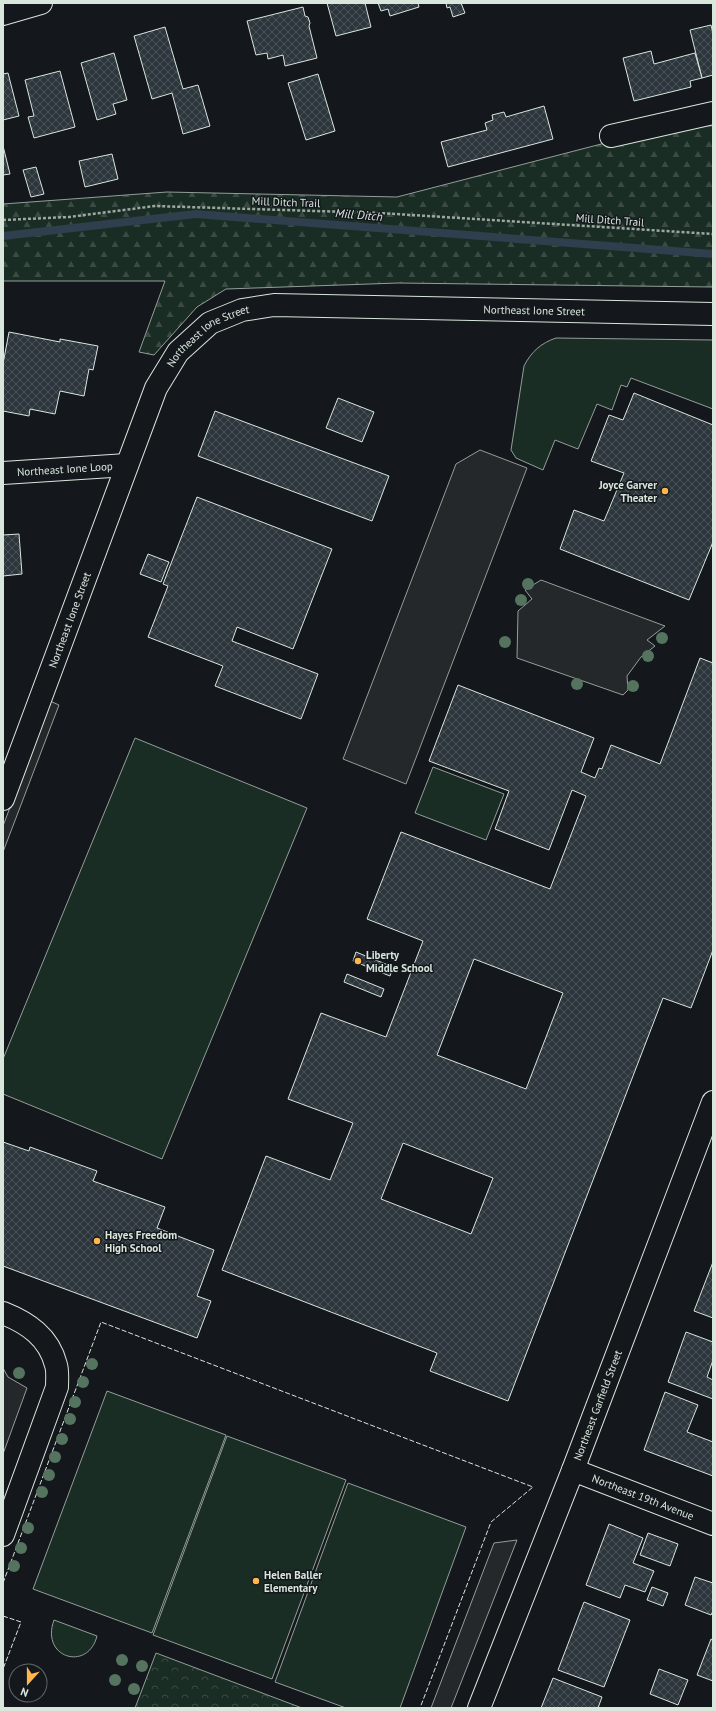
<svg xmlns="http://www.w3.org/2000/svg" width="716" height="1711" font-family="'PT Sans',sans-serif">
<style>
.grass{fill:#1a2d24;stroke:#939e99}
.forest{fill:url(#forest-firs);stroke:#939e99}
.park{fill:url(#park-crowns);stroke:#939e99}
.parking{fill:#24282b;stroke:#939e99}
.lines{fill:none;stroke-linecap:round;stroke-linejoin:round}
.stream{stroke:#2f3f4d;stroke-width:8}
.building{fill:url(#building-cross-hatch);stroke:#d8e6dc;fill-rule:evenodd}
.minor-casing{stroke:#d8e6dc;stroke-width:24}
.path{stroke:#9da8a2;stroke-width:2.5;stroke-dasharray:3 2;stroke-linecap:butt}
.minor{stroke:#14181c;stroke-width:22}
.fence{stroke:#d8e6dc;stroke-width:1;stroke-dasharray:5 2;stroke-linecap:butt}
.tree{fill:#55745f}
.poi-dot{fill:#ffb74d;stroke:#14181c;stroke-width:1.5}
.labels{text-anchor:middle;stroke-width:3;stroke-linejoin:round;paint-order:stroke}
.street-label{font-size:11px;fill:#d8e6dc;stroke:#14181c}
.poi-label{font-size:11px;font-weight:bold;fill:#d8e6dc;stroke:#14181c;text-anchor:start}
.water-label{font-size:12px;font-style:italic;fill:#d8e6dc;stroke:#14181c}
</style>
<defs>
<pattern id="forest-firs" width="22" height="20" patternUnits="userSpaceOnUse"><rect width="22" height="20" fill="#1a2d24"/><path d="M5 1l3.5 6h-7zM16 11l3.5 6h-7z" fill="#3b4b43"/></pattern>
<pattern id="park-crowns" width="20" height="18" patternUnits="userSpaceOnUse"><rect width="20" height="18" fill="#1a2d24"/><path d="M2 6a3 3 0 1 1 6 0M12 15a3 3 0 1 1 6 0" fill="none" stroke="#3b4b43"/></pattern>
<pattern id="building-cross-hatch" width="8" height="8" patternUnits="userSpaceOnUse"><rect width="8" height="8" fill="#2c363c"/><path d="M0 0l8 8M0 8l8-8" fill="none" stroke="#4a5358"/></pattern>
</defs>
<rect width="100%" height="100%" fill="#14181c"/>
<g class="grass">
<path d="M 556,338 L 713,340 L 713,409 L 631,378 L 627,387 L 621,385 L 612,410 L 597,404 L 578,449 L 555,440 L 543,470 L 516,458 L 511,450 L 524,366 C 531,352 541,343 556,338 Z"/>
<polygon points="135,738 307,808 162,1159 3,1094 3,1059"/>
<polygon points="433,767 504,794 486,840 415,813"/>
<polygon points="107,1391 226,1435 152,1633 33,1589"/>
<polygon points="227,1436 346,1480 272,1679 153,1635"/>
<polygon points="348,1483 466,1527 400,1708 346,1708 275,1682"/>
<path d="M 54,1620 L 97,1636 C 88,1672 40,1658 54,1620 Z"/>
</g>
<polygon class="forest" points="713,115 713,287 398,283 226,289 197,307 154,355 139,352 165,281 3,281 3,204 167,192 397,197"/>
<polygon class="park" points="156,1653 302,1708 135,1708"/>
<g class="parking">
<polygon points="480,450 527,468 406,784 343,759 456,464"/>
<polygon points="541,580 665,626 647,640 655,646 641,657 627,676 628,690 623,695 517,658 518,611 532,599 525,590"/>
<polygon points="50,701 59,705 3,852 3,826"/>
<polygon points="3,1368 8,1377 27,1388 3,1454"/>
<polygon points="517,1540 451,1708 431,1708 494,1543"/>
</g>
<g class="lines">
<polyline class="stream" points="3,236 196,214 713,254"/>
</g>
<g class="building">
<polygon points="327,3 365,3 371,27 336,36"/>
<polygon points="378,3 418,3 419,7 390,16 388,9 381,11"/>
<polygon points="446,3 461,3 465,13 453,17 450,7 447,8"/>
<polygon points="303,7 305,16 308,17 310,23 309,26 317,58 285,66 283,55 268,59 267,53 256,55 247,21"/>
<polygon points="711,25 713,34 713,75 702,78 690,30"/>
<polygon points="165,27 183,89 198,85 210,126 183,134 172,93 152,99 134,36"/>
<polygon points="651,51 654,64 695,53 702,78 690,81 691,87 634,101 623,58"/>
<polygon points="114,53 127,100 113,104 116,114 97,120 81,63"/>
<polygon points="60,71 75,127 34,138 28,117 34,116 25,80"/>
<polygon points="8,73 19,116 3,120 3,74"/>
<polygon points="318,74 335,131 306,140 288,83"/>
<polygon points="544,106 553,139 448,167 441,142 487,130 485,123 493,120 492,115 504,112 506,117"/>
<polygon points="3,146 10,174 3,175"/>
<polygon points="112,154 118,179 85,187 79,161"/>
<polygon points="36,167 44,194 31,197 23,170"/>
<polygon points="9,332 60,342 60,339 98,346 93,370 89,369 84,396 60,391 55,414 30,409 29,416 3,411 3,364"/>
<polygon points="634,393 713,425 713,542 689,600 560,549 574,510 604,521 624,473 591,461 609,415 623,420"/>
<polygon points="338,398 374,412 362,442 326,428"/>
<polygon points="215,411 389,476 372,521 198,456"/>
<polygon points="197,497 332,549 293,649 237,627 232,641 318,674 301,719 215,686 223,666 148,637 168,586 163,584"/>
<polygon points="19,534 22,574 3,576 3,535"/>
<polygon points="148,554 169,562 161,582 140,574"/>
<path d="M 700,658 L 713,663 L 713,950 L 691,1008 L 663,998 L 508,1401 L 430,1371 L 437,1353 L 222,1270 L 266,1156 L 330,1180 L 353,1123 L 288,1099 L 321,1013 L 386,1037 L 423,941 L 367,919 L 401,832 L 550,889 L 586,796 L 572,790 L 549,850 L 495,829 L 509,791 L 429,761 L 458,685 L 594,738 L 581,772 L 595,778 L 599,768 L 602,769 L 611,745 L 660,764 ZM 474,959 L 563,993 L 526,1089 L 437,1055 ZM 403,1143 L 493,1178 L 471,1234 L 381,1199 Z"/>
<polygon points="356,952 393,967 390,976 353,961"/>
<polygon points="347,974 384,989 381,997 344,982"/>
<polygon points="3,1142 29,1151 30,1147 97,1171 93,1181 165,1207 157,1228 214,1250 197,1296 211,1301 197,1338 3,1266"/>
<polygon points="713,1262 713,1318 694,1311"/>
<polygon points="686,1332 713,1342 713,1360 707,1377 713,1380 713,1399 668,1382"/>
<polygon points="665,1392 698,1405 687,1432 713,1442 713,1476 644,1450"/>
<polygon points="609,1524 643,1538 633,1563 654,1571 645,1592 625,1585 620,1598 586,1585"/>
<polygon points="648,1533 678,1544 670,1566 640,1555"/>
<polygon points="695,1577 713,1583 713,1611 711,1615 685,1605"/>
<polygon points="652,1587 668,1593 663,1606 647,1600"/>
<polygon points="584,1602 630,1620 604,1687 558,1670"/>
<polygon points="711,1639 713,1640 713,1681 697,1675"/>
<polygon points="659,1669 688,1680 678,1705 650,1694"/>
<polygon points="553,1678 602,1697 598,1708 541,1708"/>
</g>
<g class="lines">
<defs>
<g id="minor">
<polyline points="3,14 41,3"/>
<polyline points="611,136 713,113"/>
<path id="s1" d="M 3,473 L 127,465"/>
<path id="s2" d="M 3,799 L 156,388 L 178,352 L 210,323 L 242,310 L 274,305 L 713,314"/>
<path d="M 3,1313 C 28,1323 49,1337 56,1365 C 58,1371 57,1380 57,1387 L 3,1535"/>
<path id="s3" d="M 573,1470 L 713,1524"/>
<path id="s4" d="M 479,1708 L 573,1470 L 713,1102"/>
</g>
</defs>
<use href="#minor" class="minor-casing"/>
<polyline class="path" points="3,220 69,217 155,206 380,213 713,234"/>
<use href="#minor" class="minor"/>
<g class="fence">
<polyline points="3,1583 101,1322 533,1487 491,1522 420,1708"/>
<polyline points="3,1616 21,1622 3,1669"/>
</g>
</g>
<g class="tree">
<circle cx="528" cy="584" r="6"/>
<circle cx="521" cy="600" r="6"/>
<circle cx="662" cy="638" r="6"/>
<circle cx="505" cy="642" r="6"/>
<circle cx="648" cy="656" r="6"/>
<circle cx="577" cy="684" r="6"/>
<circle cx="633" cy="686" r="6"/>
<circle cx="92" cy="1364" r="6"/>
<circle cx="19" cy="1373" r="6"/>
<circle cx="83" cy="1382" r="6"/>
<circle cx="75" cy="1402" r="6"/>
<circle cx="70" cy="1419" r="6"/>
<circle cx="62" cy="1439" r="6"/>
<circle cx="55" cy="1457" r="6"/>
<circle cx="49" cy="1475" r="6"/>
<circle cx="42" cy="1492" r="6"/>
<circle cx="28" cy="1528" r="6"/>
<circle cx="21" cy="1548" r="6"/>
<circle cx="14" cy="1566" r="6"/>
<circle cx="122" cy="1660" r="6"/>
<circle cx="142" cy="1666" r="6"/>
<circle cx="115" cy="1680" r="6"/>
<circle cx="134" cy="1689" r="6"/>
</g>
<g class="poi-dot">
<circle cx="665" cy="491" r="4"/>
<circle cx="358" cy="961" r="4"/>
<circle cx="97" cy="1241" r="4"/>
<circle cx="256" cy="1581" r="4"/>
</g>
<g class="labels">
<g class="street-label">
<text transform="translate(286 202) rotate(2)" y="4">Mill Ditch Trail</text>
<text transform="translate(610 220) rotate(4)" y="4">Mill Ditch Trail</text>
<text dy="4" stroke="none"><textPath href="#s2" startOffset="851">Northeast Ione Street</textPath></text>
<text dy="4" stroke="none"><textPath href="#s2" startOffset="515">Northeast Ione Street</textPath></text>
<text dy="4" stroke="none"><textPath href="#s1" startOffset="62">Northeast Ione Loop</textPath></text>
<text dy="4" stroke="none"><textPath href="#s2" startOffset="191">Northeast Ione Street</textPath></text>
<text dy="4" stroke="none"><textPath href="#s4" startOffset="325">Northeast Garfield Street</textPath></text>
<text dy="4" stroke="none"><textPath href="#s3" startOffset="75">Northeast 19th Avenue</textPath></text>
</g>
<g class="poi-label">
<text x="657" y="489" text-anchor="end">Joyce Garver<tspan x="657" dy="13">Theater</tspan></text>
<text x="366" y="959">Liberty<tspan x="366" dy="13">Middle School</tspan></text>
<text x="105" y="1239">Hayes Freedom<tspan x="105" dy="13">High School</tspan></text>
<text x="264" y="1579">Helen Baller<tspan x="264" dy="13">Elementary</tspan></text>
</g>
<g class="water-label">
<text transform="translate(359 215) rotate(5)" y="4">Mill Ditch</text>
</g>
</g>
<rect width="716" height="1711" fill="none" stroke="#d8e6dc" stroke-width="8"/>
<g transform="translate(28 1683) rotate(201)"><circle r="19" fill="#14181c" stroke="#626a69"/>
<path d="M0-3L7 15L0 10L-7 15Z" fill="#ffb74d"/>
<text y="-6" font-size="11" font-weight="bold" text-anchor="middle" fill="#d8e6dc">N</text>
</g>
</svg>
